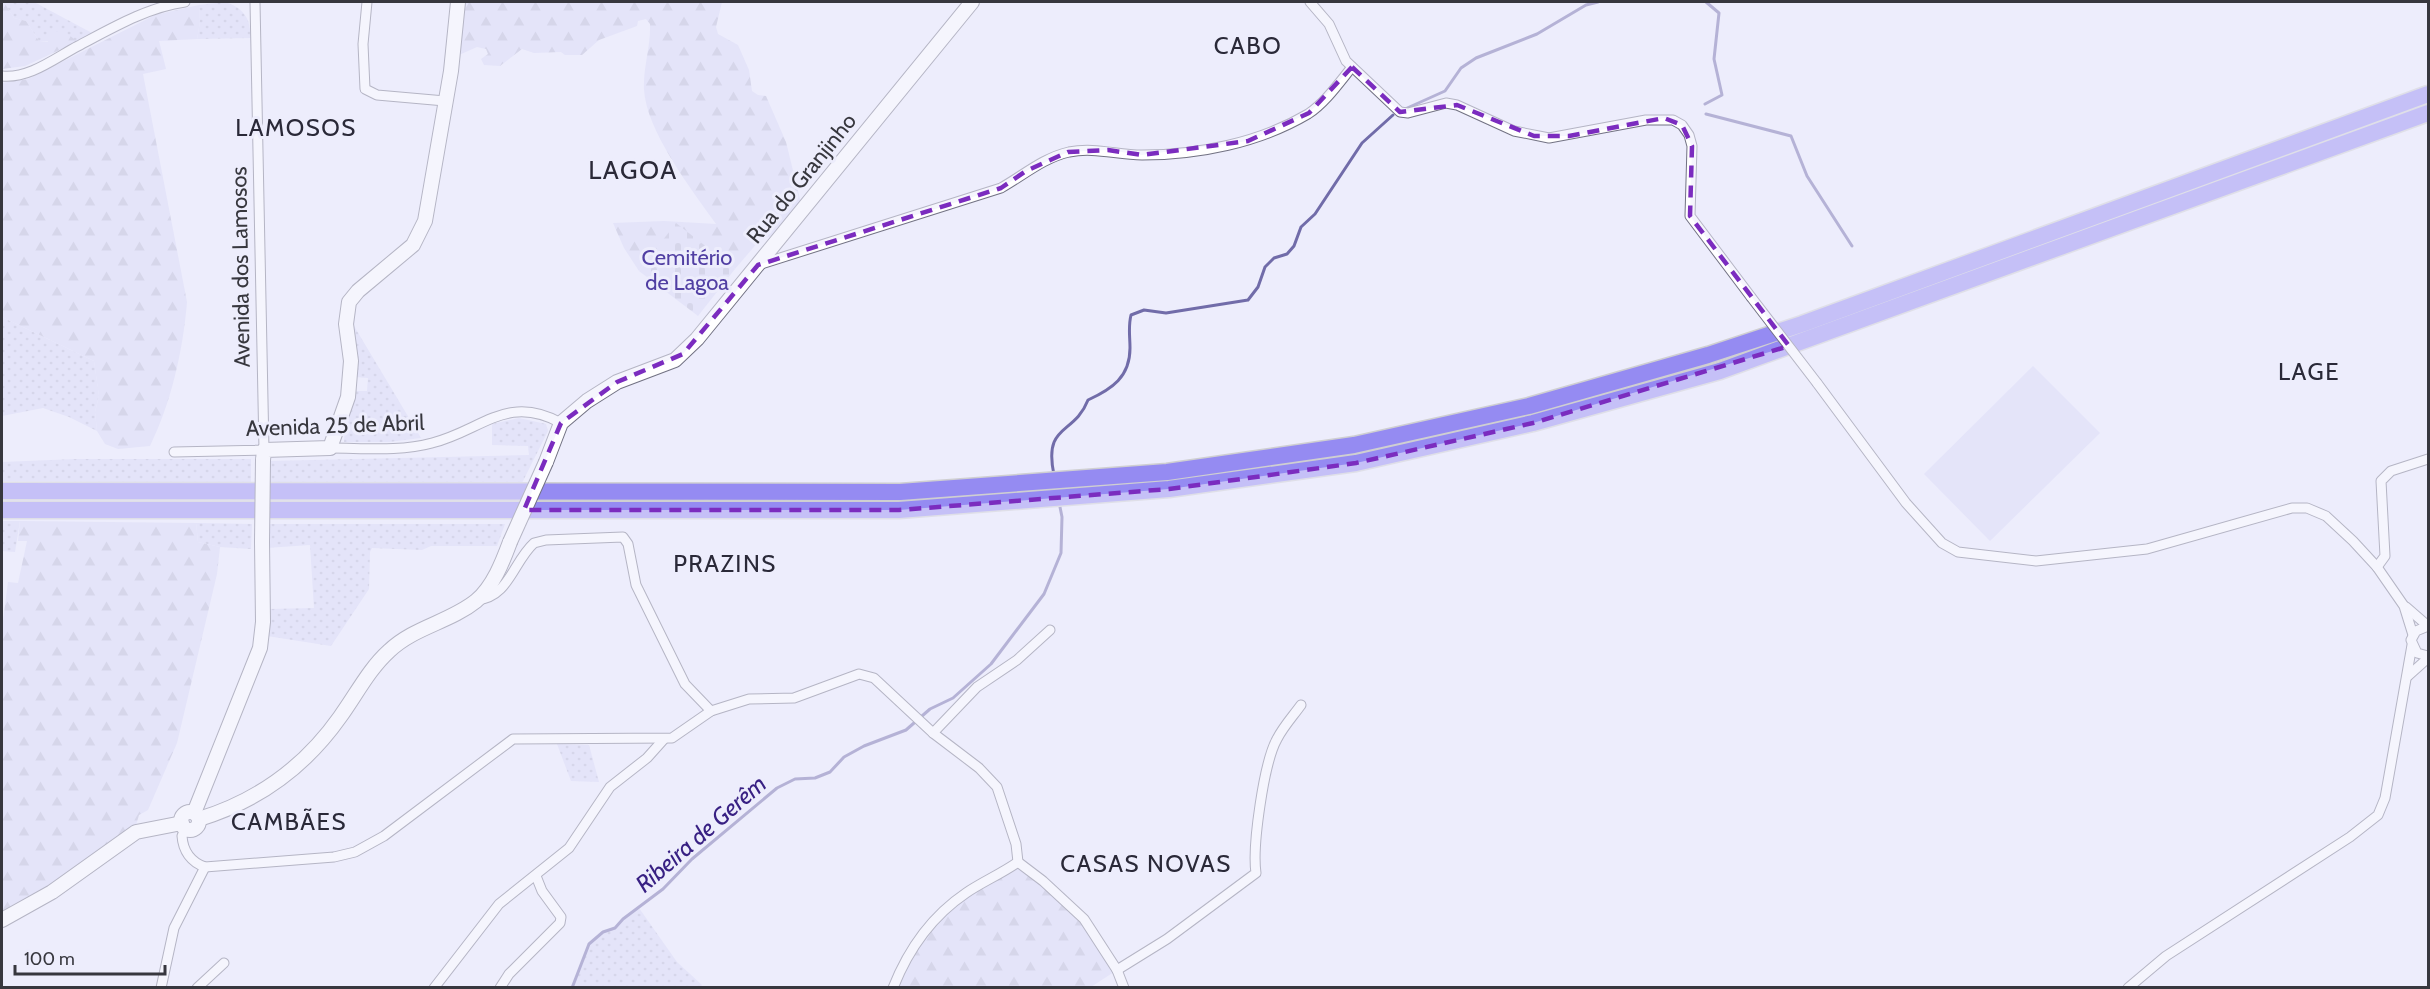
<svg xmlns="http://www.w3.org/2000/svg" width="2430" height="989" font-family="Cabin,sans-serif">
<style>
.grass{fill:url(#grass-dots)}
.forest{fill:url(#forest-firs)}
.cemetery{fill:url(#cemetery-stones)}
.pitch{fill:#d9d9f7}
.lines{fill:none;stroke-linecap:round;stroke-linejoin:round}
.stream{stroke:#716ca9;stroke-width:3}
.street-casing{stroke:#727283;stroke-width:11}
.secondary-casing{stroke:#727283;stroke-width:16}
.highway-casing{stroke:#cfcfd1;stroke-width:19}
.street{stroke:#fff;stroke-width:9}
.secondary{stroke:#fff;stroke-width:14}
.highway{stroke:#958bf2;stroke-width:16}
.street-bridge-casing{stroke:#727283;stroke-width:11;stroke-linecap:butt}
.secondary-bridge-casing{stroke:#727283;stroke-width:16;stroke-linecap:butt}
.street-bridge{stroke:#fff;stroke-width:9}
.secondary-bridge{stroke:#fff;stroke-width:14}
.marked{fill:none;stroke:#7b2cbf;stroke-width:4.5;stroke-dasharray:12 8;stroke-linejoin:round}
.labels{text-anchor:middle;stroke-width:6;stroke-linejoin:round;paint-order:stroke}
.street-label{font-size:22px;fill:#37373e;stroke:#ededfc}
.park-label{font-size:22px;fill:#513fa3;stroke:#ededfc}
.neighbourhood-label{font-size:24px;letter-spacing:1.5px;fill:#2a2938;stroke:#ededfc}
.water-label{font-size:24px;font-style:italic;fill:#382083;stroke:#ededfc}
.quarter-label{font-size:26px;letter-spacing:1.5px;fill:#2a2938;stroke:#ededfc}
</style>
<defs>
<pattern id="grass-dots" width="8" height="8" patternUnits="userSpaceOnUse" patternTransform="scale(1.5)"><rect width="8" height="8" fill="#d9d9f7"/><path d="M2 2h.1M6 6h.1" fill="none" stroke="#bbbbd5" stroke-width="1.8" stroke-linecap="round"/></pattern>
<pattern id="forest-firs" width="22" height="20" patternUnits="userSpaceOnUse" patternTransform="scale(1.5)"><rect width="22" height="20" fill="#d9d9f7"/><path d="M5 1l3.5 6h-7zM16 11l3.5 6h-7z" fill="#bbbbd5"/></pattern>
<pattern id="cemetery-stones" width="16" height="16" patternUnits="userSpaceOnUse" patternTransform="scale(1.5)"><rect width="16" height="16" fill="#d9d9f7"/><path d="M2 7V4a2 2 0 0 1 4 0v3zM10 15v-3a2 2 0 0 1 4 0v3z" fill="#bbbbd5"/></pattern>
</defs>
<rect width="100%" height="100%" fill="#ededfc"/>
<g class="grass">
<polygon points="4,2 34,2 92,33 77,42 39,41 26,21 14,18"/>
<path d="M 224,2 C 242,6 252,19 250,38 L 197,39 L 200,22 L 199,5 Z"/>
<polygon points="357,299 354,326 421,438 389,442 344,442 345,425 354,391 367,391 368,378 355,377 351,317 351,309"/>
<polygon points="2,317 94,361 99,396 95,412 97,431 69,417 43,408 2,416"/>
<polygon points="519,418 546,424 548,431 522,483 268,483 269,461 529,455 528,446 492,445 492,424"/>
<polygon points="76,459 251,459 251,483 2,481 2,462"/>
<polygon points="2,521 20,521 15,552 2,551"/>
<polygon points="196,523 252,524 251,549 220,547 198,542"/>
<polygon points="265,524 505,524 497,546 431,546 422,550 372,548 370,552 369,589 331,646 267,636 269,609 314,608 310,545 266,548"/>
<polygon points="557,744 589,745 599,782 571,781"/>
<polygon points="639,908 677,962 702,985 700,987 572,987 589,944 603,932 615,928 623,919"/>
</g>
<g class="forest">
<path d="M 2,2 L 4,2 L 14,18 L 26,21 L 39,41 L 48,42 L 47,35 C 58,27 70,34 77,42 L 25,66 L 2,69 Z"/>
<path d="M 464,2 L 722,2 L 716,27 L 718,34 L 738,45 L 749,70 L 752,91 L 758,95 L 766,96 L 786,142 L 801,203 L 778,233 L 759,241 L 735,269 L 676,224 L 639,271 L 624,248 L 613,223 L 664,221 L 716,224 C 692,190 646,131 644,89 C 643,67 651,46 650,24 L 646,19 L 638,21 L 637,26 L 599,40 L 582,55 L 565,55 L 561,52 L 534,53 L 522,49 L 500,66 L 484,65 L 481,59 L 488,54 L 486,49 L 477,47 L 459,55 Z"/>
<path d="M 199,5 L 200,22 L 197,39 L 159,41 L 166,69 L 143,74 L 187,302 C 183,351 171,403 150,446 L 118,449 L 105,444 L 97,431 L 95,412 L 99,396 L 94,361 L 2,317 L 2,83 L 28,79 L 155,15 Z"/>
<polygon points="20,521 196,523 198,542 220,547 217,574 177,743 148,810 139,815 136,825 63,879 2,913 2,628 8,582 18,583 27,541 18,541"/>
<polygon points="1018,862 1073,908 1117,970 1091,987 893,988 928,926 966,893"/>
</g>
<polygon class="cemetery" points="676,223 735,269 698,316 639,271"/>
<polygon class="pitch" points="2033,366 2100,433 1990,541 1924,474"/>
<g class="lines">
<g class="stream">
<polyline points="1705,104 1722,95 1714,59 1719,13 1706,2"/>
<polyline points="1405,109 1445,91 1461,68 1476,58 1537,34 1586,5 1598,2"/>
<polyline points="1706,114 1791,136 1807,176 1852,246"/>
<path d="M 1054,475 C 1043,423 1074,436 1088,400 C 1112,389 1130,377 1130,348 C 1130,336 1128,327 1131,315 L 1144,310 L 1166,313 L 1248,300 L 1258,287 L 1265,267 L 1274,258 L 1287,254 L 1294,246 L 1301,227 L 1315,214 L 1362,143 L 1393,115"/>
<polyline points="572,988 589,944 603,932 615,928 623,919 663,889 692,859 777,788 795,779 815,778 830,772 844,757 864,746 906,730 930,709 953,698 991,664 1044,594 1061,553 1062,517 1059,502"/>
</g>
<defs>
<g id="street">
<polyline points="367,2 363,44 365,89 377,95 445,101"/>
<polyline points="1310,2 1329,24 1346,61 1400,112 1408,113 1446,103 1457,105 1514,131 1549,138 1646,120 1673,120 1682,125 1689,135 1692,146 1690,216 1751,297"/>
<path d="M 2,76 C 29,79 55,58 78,46 C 112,28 148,7 185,2"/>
<path d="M 758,265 L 1001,188 C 1024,175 1043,158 1069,152 C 1095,147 1117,155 1142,155 C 1198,155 1259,143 1308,114 C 1325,103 1339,83 1352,67"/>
<polyline points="1817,383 1906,503 1942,543 1958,552 2036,561 2147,549 2292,508 2307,508 2326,516 2353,541 2377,567 2404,606 2413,635"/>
<path d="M 330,448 C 363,448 400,452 432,443 C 481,431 507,393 561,423"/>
<polyline points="174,452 264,450 255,2"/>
<polyline points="2377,567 2385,556 2381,481 2391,471 2428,459"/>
<path d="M 477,600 C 509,597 513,562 534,543 L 546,540 L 623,537 L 628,544 L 636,585 L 685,684 L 711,711"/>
<polyline points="2406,607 2428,626"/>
<polyline points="2428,626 2416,631 2411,640 2417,653 2428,656"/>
<polyline points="2408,676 2428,658"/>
<polyline points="933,733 977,687 1017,660 1050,630"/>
<path d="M 186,828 L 182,836 C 183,851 191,862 205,867 L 334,857 L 355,852 L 384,836 L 513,739 L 672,738 L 711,711 L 749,699 L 794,698 L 859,674 L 874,678 L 933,733 L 979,768 L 997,787 L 1016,844 L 1018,862"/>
<path d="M 1018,862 L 1043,881 L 1084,919 L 1117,970 L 1167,939 L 1256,873 C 1252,846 1264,762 1277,739 C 1283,727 1293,716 1301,705"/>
<polyline points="1117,970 1124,988"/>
<polyline points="161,988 174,928 205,867"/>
<polyline points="197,988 224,963"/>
<polyline points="434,988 499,904 569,848 610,787 647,758 664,739"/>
<polyline points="500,988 509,974 560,923 561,917 542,891 536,876"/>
<path d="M 893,988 C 908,950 932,916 966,893 C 982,882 1001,874 1018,862"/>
<polyline points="2128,988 2166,956 2350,837 2378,815 2385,798 2412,645"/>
</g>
<g id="secondary">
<polyline points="263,460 264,450 330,448 348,397 351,361 346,324 349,302 358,291 413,245 425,221 451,71 458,2"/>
<polyline points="546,462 561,423 587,401 617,382 675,360 697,339 972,2"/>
<circle cx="190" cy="821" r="9"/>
<polyline points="194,813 260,648 263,622 262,542"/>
<path d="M 199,819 C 258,801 304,768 340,717 C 356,695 369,669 389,651 C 414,627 450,622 476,601 C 493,587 503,561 510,542"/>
<polyline points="2,920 52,892 136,832 182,823"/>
</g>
<g id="highway">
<polyline points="2,491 900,492 1167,472 1354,445 1529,406 1708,355 1802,324 2428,94"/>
<polyline points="2,510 899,510 1169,489 1356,463 1533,423 1720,371 2428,113"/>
</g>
</defs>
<use href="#street" class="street-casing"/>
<use href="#secondary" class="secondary-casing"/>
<use href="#highway" class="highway-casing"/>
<use href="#street" class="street"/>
<use href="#secondary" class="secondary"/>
<use href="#highway" class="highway"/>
<defs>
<polyline id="street-bridge" points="1751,297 1817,383"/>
<g id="secondary-bridge">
<polyline points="262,542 263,460"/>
<polyline points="510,542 546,462"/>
</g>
</defs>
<use href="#street-bridge" class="street-bridge-casing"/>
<use href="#secondary-bridge" class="secondary-bridge-casing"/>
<use href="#street-bridge" class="street-bridge"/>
<use href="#secondary-bridge" class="secondary-bridge"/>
</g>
<path d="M0 0H2430V989H0ZM 1352,67 L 1400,112 L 1457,105 L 1534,136 L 1569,136 L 1664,118 L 1682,125 L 1692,146 L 1690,216 L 1789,346 L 1533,423 L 1356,463 L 1169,489 L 899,510 L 524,510 L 561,423 L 617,382 L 683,354 L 758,265 L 1001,188 L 1026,171 L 1068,152 L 1108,150 L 1142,155 L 1248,141 L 1309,113 Z" fill="#ededfc" fill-opacity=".55" fill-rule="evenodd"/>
<path class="marked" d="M 1352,67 L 1400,112 L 1457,105 L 1534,136 L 1569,136 L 1664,118 L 1682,125 L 1692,146 L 1690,216 L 1789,346 L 1533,423 L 1356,463 L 1169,489 L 899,510 L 524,510 L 561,423 L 617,382 L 683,354 L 758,265 L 1001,188 L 1026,171 L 1068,152 L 1108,150 L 1142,155 L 1248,141 L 1309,113 Z"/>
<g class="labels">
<g class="street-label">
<text transform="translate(801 178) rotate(-51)" y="8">Rua do Granjinho</text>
<text transform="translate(240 267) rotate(-91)" y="8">Avenida dos Lamosos</text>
<text transform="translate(335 425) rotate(-2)" y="8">Avenida 25 de Abril</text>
</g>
<g class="park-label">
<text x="687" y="265">Cemitério<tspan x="687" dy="25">de Lagoa</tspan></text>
</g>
<g class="neighbourhood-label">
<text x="1248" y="54">CABO</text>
<text x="296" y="136">LAMOSOS</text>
<text x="2309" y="380">LAGE</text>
<text x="725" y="572">PRAZINS</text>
<text x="289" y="830">CAMBÃES</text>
<text x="1146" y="872">CASAS NOVAS</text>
</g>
<g class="water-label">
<text transform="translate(701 834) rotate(-41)" y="8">Ribeira de Gerêm</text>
</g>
<g class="quarter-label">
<text x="633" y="179">LAGOA</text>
</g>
</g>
<rect width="2430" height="989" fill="none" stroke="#37373e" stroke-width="6"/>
<path d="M15 965v9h150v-9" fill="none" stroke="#37373e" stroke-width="3"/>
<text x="24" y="965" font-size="18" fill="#37373e" stroke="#ededfc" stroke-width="4.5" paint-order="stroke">100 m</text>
</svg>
